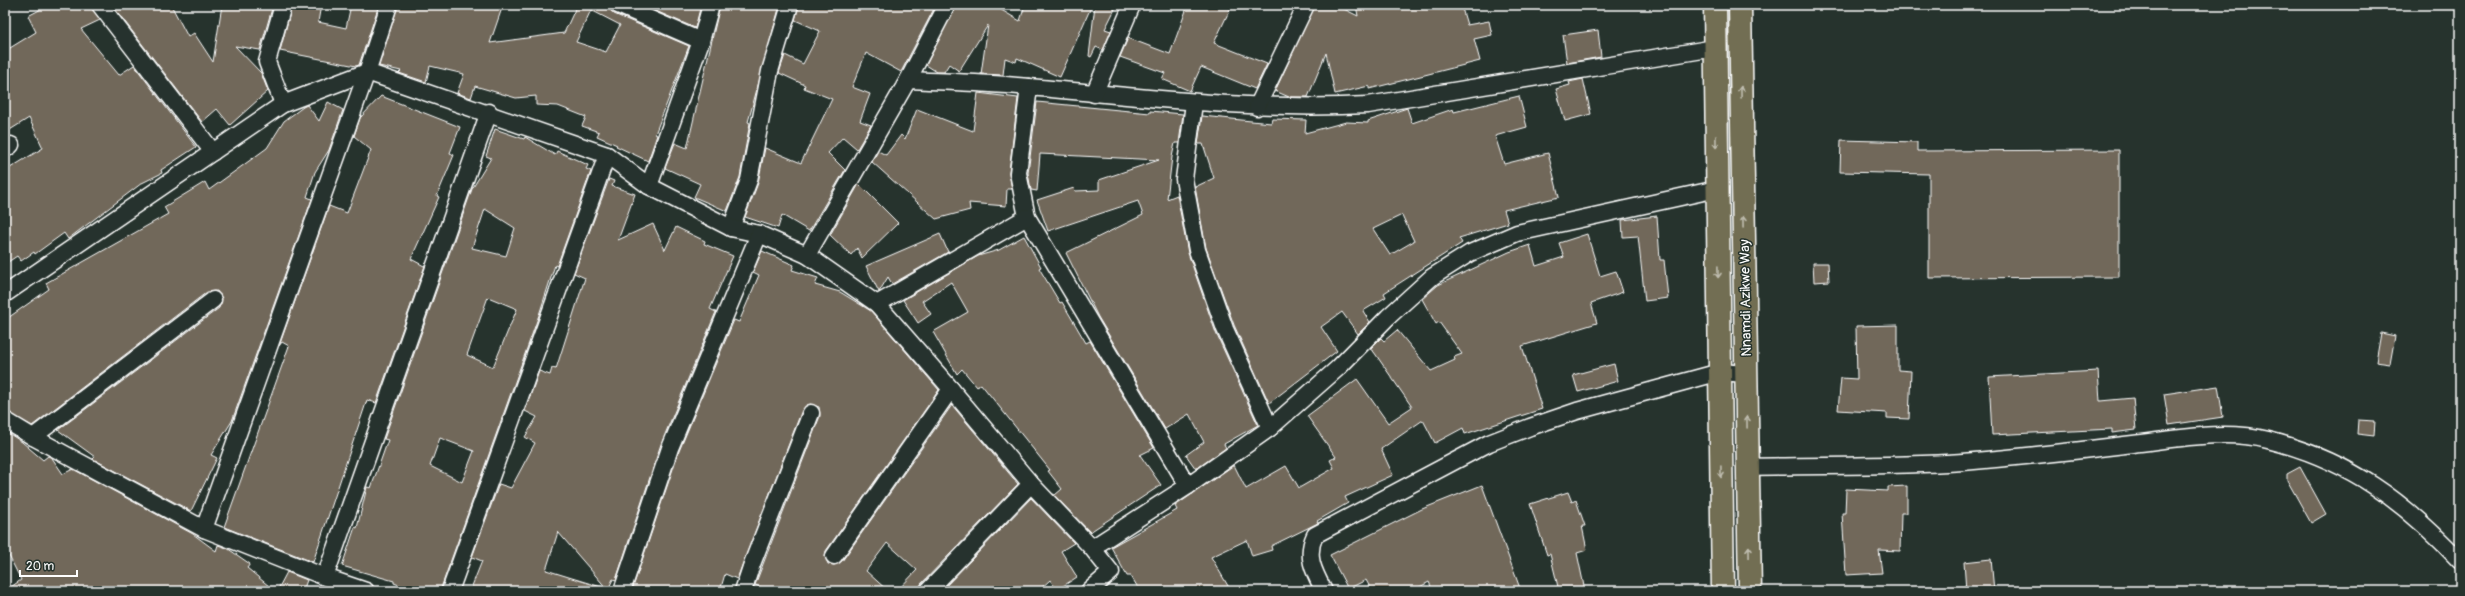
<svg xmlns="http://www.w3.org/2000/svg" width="2465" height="596" font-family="Pangolin,sans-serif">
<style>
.building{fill:#71685a;stroke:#fff;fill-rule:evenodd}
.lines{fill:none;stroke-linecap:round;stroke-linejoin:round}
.minor-casing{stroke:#fff;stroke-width:19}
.trunk-casing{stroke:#fff;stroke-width:25}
.minor{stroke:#26332d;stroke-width:16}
.trunk{stroke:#726e52;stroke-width:22}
.oneway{stroke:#c0beb1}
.labels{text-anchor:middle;stroke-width:3;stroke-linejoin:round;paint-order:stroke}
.street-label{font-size:14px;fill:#fff;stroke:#26332d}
</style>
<rect width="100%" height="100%" fill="#26332d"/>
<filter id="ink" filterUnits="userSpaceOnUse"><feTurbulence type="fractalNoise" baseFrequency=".025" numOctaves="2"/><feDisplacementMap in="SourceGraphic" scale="8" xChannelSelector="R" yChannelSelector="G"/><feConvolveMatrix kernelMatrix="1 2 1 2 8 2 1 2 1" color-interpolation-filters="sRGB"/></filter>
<g filter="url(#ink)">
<g class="building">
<polygon points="49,5 91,5 100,20 81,29 119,75 134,65 196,147 161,170 162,173 142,183 68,239 64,233 35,254 34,252 21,261 17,256 5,264 5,171 43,148 29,118 5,133 5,51 36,32 28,16"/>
<polygon points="112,5 171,5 188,37 194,33 213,62 222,5 273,5 260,50 235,46 261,73 268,91 230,125 217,109 202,122"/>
<polygon points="292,5 321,5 318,22 346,28 351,5 379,5 359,65 356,66 280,51"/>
<path d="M 398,5 L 503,5 L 490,43 L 564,33 L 577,5 L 609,5 L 614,14 L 689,46 L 655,134 L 657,135 L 648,161 L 616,146 L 617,145 L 597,136 L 599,132 L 582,126 L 586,117 L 558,106 L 536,105 L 536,96 L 516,98 L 475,86 L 471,98 L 457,93 L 464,74 L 430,66 L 426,82 L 399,73 L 401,71 L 379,66 ZM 591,10 L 620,25 L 606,52 L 576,42 Z"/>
<polygon points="642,5 701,5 695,28"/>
<polygon points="720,5 780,5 748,122 750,123 740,177 727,211 694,197 700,184 665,168 675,143 687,148"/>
<polygon points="799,5 936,5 901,72 866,53 852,87 870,94 860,121 871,125 857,149 843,137 828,153 845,170 809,231 782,215 778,228 745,217 758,183 765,148 801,163 832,99 804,88 805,85 779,73 785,55 803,64 820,31 795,20"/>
<polygon points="956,5 1000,5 998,8 1020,21 1025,5 1092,5 1060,77 1017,58 1016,62 1005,58 1003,75 981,74 988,25 959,71 949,64 944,72 937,72 926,65"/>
<polygon points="1095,5 1117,5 1105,29 1111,31 1103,50 1096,47 1091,57 1089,56"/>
<polygon points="1188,5 1232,5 1214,43 1267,64 1255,89 1201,67 1190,91 1162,79 1165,73 1120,57 1128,38 1170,54"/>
<polygon points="1315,5 1336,5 1358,16 1356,5 1461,5 1467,25 1489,21 1492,35 1474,39 1480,61 1369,89 1369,86 1335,94 1326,53 1308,97 1289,97 1275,91"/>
<polygon points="1598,30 1601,57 1567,63 1563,35"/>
<polygon points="1583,79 1591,114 1565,121 1556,89 1570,85 1569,82"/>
<polygon points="978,93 1018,98 1009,172 1012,189 1007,189 1006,206 969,203 970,210 936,219 872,162 878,151 886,155 901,135 905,139 917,109 973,131"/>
<polygon points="381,96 460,127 450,153 454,155 437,196 439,197 411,259 424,266 426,263 376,403 367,400 313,562 224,527 289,346 282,342 279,346 329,206 347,213 371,150 354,136 360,118"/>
<path d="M 1519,96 L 1527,127 L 1495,136 L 1504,164 L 1548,153 L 1559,197 L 1504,210 L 1508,223 L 1459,238 L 1462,243 L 1384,293 L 1386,297 L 1363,311 L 1370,322 L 1358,334 L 1342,312 L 1321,327 L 1337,351 L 1269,403 L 1234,325 L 1206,248 L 1195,187 L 1214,178 L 1203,144 L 1198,144 L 1202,116 L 1271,123 L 1272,119 L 1306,120 L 1305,133 L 1346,122 L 1368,123 L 1368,121 L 1407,108 L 1412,123 L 1453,109 L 1454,112 ZM 1402,215 L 1414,241 L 1390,255 L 1373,229 Z"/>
<polygon points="328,102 343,110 329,150 315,172 307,197 312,199 232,421 211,455 217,458 191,511 93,459 95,457 58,430 219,308 222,299 217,291 207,292 32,426 5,411 5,320 49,289 46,283 168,214 164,207 205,182 209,190 267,148 284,121 303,107 307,105 319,121"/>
<polygon points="1037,102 1150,113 1150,111 1183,114 1179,143 1175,143 1172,157 1167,199 1177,195 1188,253 1216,333 1258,425 1224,444 1226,448 1196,469 1186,455 1204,442 1189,414 1165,429 1098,317 1066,253 1143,215 1138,201 1048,231 1037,200 1074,188 1075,191 1099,190 1099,180 1159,160 1040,154 1037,191 1031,190 1028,173"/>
<path d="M 495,129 L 524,139 L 525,137 L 555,155 L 557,151 L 588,165 L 586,169 L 591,171 L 557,266 L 555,265 L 539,315 L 440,591 L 426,591 L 413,587 L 412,590 L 394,583 L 394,581 L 342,566 L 355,527 L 357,528 L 367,487 L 371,488 L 388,440 L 384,439 L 472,189 L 491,158 L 486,156 ZM 485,209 L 515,228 L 506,256 L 472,248 ZM 488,297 L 517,309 L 493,367 L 467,355 ZM 440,438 L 474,451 L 462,482 L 430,466 Z"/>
<polygon points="1841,140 1917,142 1917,151 2119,150 2119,277 1929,278 1929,174 1840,172"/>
<polygon points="609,179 614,181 612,186 635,194 618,240 653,224 665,250 676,227 705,241 704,244 733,256 710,309 716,312 661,444 616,580 613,579 608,590 558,532 546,570 601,587 600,591 470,591 482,561 472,557 499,484 511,488 535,443 525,437 537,417 525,411 539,371 550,375 552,368 556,369 585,278 574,273"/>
<polygon points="859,184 898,223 862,258 857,248 851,255 830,235"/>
<polygon points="1657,216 1660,260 1664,260 1668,298 1645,301 1638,236 1623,237 1622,220"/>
<polygon points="940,234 948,252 892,284 888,277 879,292 866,266"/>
<polygon points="1587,234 1600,276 1616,271 1623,292 1591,303 1597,323 1522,346 1542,409 1465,434 1463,428 1435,443 1423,420 1381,449 1393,475 1345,497 1348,503 1317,521 1318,523 1271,546 1272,550 1252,556 1247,540 1211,557 1231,591 1140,591 1131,576 1127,576 1111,547 1177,510 1175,506 1234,465 1246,489 1286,466 1299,488 1334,468 1330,460 1336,457 1307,416 1357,379 1388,423 1412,407 1374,352 1370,349 1381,338 1384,341 1397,330 1431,371 1455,360 1454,357 1462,354 1439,322 1436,324 1422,299 1438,285 1509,252 1530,245 1536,266 1564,257 1559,243"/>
<polygon points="1024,236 1041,267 1039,268 1060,303 1062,302 1086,343 1090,341 1154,448 1140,455 1161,485 1090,532 1053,494 1055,495 1062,489 1048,471 1050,470 981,384 977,387 962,369 957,374 933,332 968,312 951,282 922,301 931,314 918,323 903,300 978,256 999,250"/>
<polygon points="762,251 794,265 792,270 818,278 815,285 840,292 871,311 939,390 826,551 825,556 828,564 834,565 842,561 952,405 1018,484 921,584 919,591 897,591 917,570 887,543 866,571 888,591 762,591 763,588 755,585 820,416 819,407 810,404 802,410 737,579 725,574 720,591 644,591 633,587 679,451 734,320 739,322 759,275 753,272"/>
<polygon points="1813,263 1828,263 1829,281 1814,282"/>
<polygon points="1898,325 1898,370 1911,371 1909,419 1887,418 1887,413 1838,410 1841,378 1857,379 1856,326"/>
<polygon points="2381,333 2395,336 2390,364 2376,362"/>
<polygon points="1614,364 1618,381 1578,392 1573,375"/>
<polygon points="2098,371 2100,401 2133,398 2136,430 2112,433 2112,429 1992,435 1989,377"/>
<polygon points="2218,386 2223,417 2169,425 2164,394"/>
<polygon points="2358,420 2375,421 2374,436 2357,434"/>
<polygon points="5,431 22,442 43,460 48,456 52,458 63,474 73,469 193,534 216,551 218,545 227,548 250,564 247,568 275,591 5,591 21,580 5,548"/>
<polygon points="2300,467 2326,514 2311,523 2287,480 2287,474"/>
<polygon points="1482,485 1521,591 1433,591 1429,582 1412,591 1372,591 1366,580 1348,589 1330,555 1422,509"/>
<polygon points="1907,486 1907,513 1901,513 1900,551 1879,550 1882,573 1846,575 1842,513 1845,513 1846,489 1888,491 1888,487"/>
<polygon points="1568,492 1572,502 1576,500 1585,526 1582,526 1587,550 1577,553 1585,591 1559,591 1550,554 1547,555 1530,504"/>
<polygon points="1031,498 1074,543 1061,551 1077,577 1057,590 1050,580 1038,591 941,591"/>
<polygon points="1991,559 1994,591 1966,591 1964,562"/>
<polygon points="287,572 307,580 303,591 277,591"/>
</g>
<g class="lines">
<defs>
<g id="minor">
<polyline points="100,5 213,152"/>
<polyline points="618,5 701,41"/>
<path d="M 908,80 C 949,82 989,83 1029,87 C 1143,97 1254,111 1368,105 L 1715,48"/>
<polyline points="1029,87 1018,173 1027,217 1188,486"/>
<polyline points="1094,94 1132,5"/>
<polyline points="1194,103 1184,179 1197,250 1225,329 1270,428"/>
<polyline points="283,104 267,62 283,5"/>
<polyline points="1257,107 1306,5"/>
<polyline points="5,149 11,145"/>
<polyline points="649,186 701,41 711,5"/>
<polyline points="731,228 749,180 770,71 790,5"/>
<polyline points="807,255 908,80 947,5"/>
<polyline points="5,294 283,104 367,72 607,155 649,186 731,228 759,234 807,255 877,304 951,389 1031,484 1092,548 1111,572 1089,591"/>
<polyline points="877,304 1027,217"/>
<polyline points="5,420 33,437 204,529 325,577 366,591"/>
<polyline points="33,437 213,300"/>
<path d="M 1747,467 C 1819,465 1892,467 1963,462 C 2020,457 2076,451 2133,444 C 2176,439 2226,429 2268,440 C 2349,460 2404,501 2460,561"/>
<polyline points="204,529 367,72 389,5"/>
<polyline points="1092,548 1188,486 1270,428 1338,368 1388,317 1432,277 1470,253 1517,233 1717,189"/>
<polyline points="834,556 951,389"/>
<polyline points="325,577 489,112"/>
<polyline points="450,591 607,155"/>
<polyline points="622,591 670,448 759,234"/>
<polyline points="743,591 752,564 811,413"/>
<polyline points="928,591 1031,484"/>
<path d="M 1324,591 C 1314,572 1305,556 1315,535 L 1489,443 L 1530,427 L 1577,411 L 1720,372 L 1746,374"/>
</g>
<g id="trunk">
<polyline points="1715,5 1723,591"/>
<polyline points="1740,5 1750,591"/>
</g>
</defs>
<use href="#minor" class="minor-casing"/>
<use href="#trunk" class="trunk-casing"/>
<use href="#minor" class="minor"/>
<use href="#trunk" class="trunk"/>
</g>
<defs><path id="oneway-shaft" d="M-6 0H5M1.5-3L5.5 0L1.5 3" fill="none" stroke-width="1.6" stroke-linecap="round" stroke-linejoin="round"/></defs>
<g class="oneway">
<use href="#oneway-shaft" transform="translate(1741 92) rotate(-91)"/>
<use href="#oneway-shaft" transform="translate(1716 142) rotate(89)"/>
<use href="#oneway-shaft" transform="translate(1743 222) rotate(-91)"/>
<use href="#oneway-shaft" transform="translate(1718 272) rotate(89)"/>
<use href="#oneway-shaft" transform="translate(1747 422) rotate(-91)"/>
<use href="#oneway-shaft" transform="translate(1721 472) rotate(89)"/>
<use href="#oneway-shaft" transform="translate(1749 552) rotate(-91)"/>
</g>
</g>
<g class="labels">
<g class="street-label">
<text transform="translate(1745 298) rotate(-91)" y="5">Nnamdi Azikwe Way</text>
</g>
</g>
<rect width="2465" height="596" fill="none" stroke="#26332d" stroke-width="20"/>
<rect x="10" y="10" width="2445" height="576" fill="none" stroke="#fff" stroke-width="1.5" filter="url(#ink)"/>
<path d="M20 570v6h57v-6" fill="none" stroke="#ffffff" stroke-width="2"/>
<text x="26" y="570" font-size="12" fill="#ffffff" stroke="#26332d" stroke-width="3" paint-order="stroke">20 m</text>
</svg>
